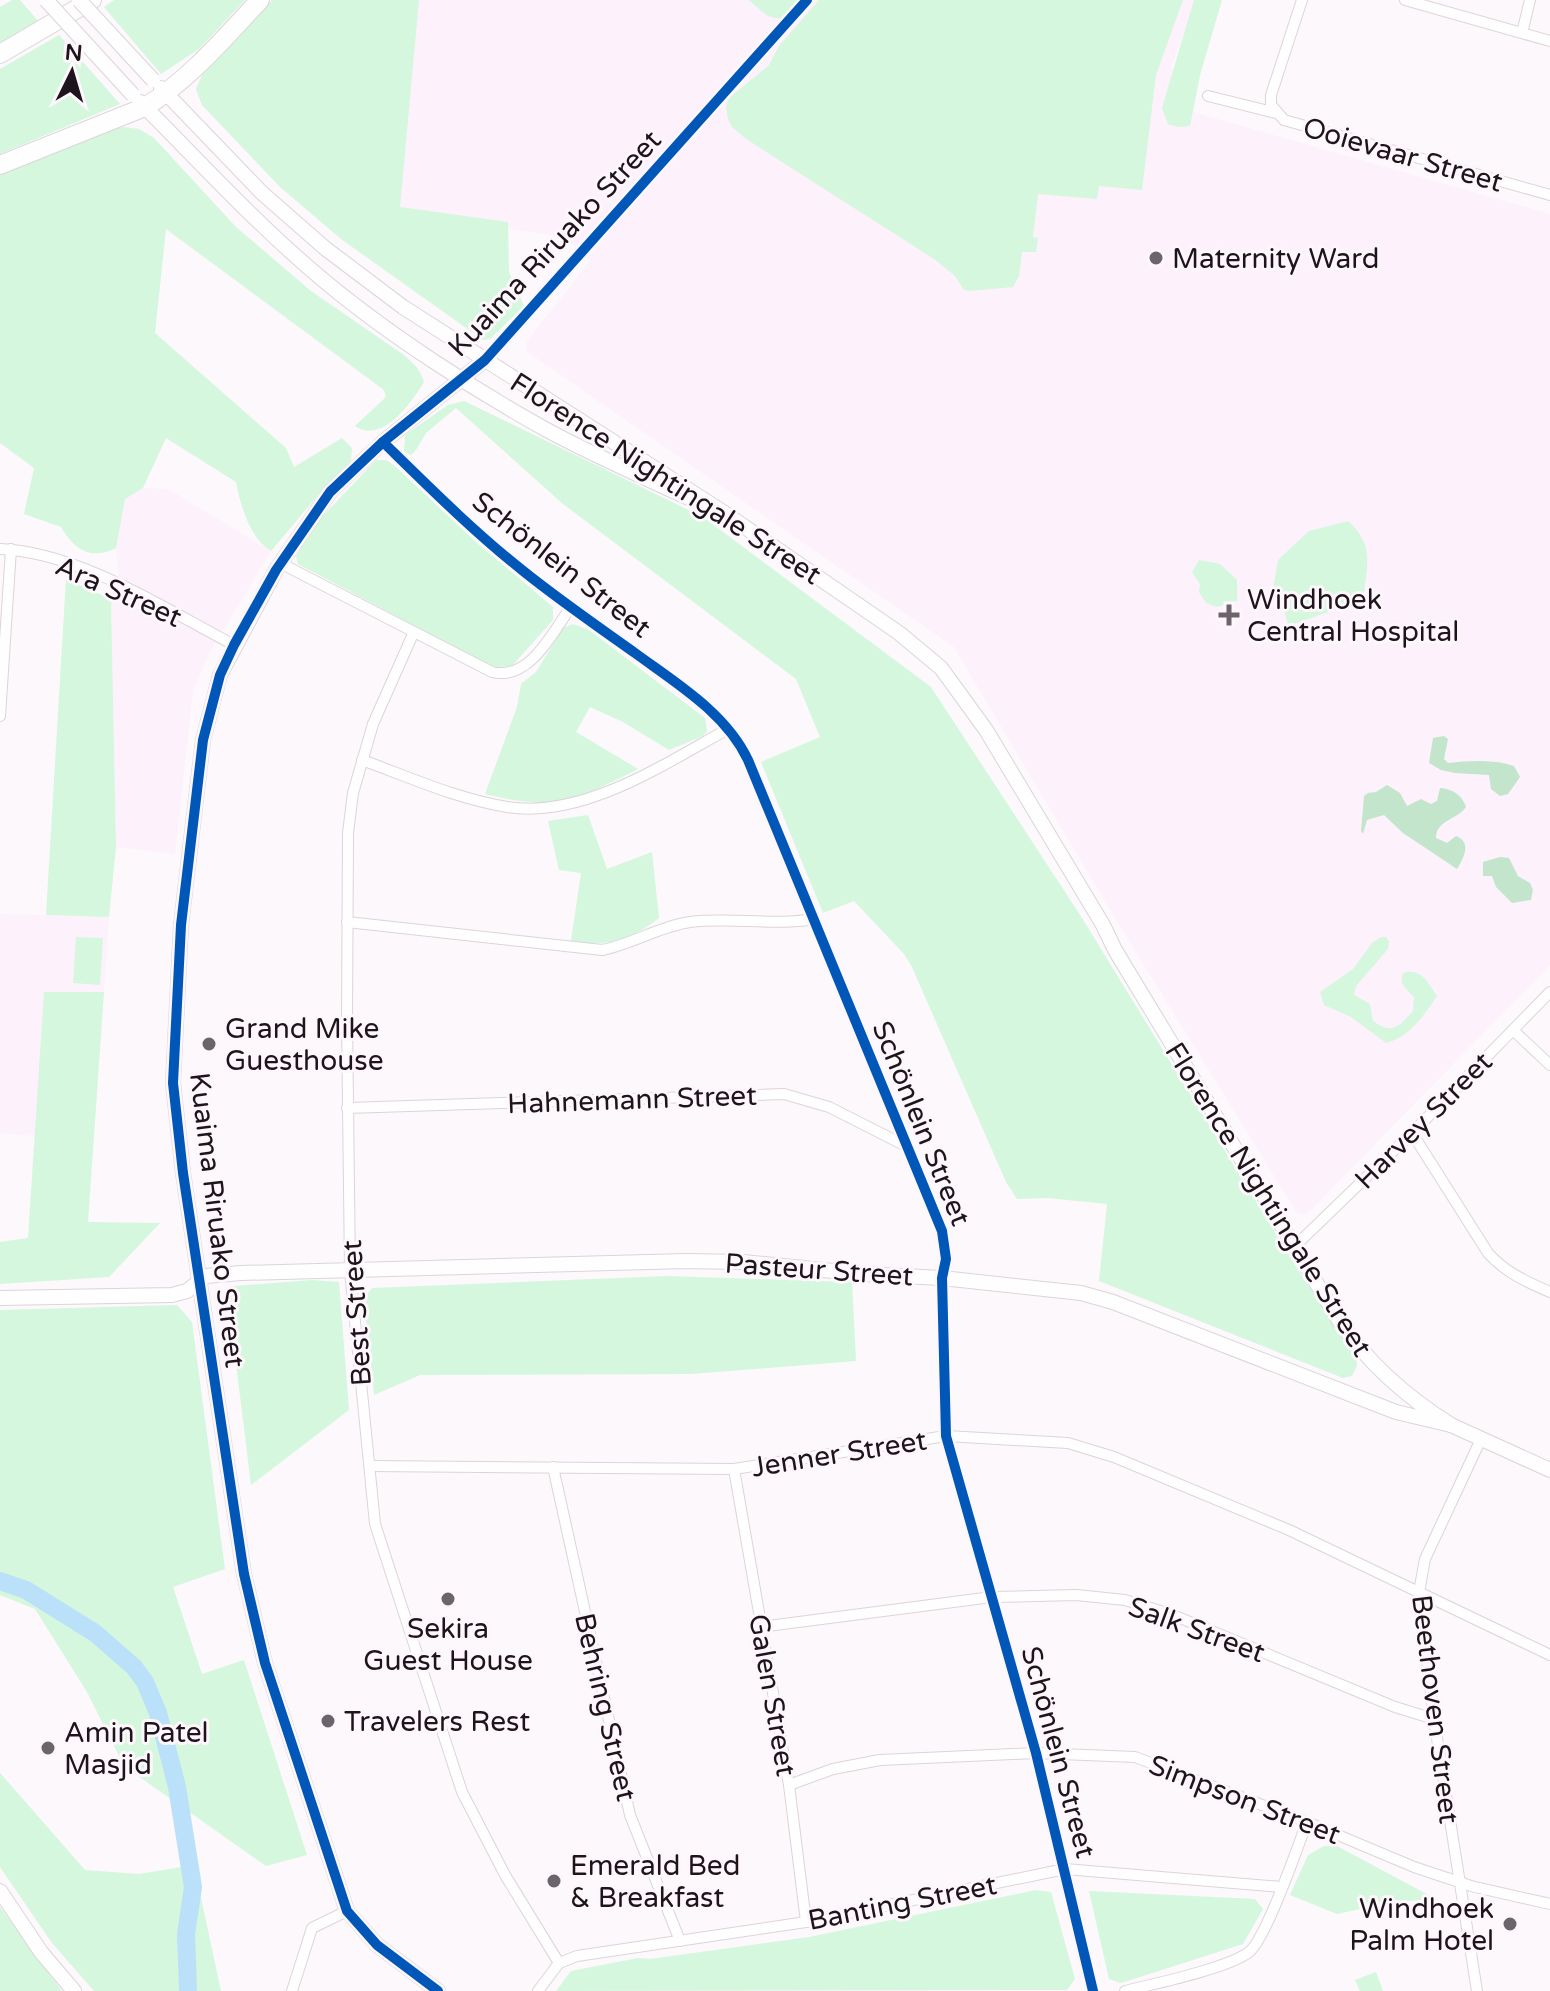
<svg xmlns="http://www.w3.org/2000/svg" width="1550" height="1991" font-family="'Varela Round',sans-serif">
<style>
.built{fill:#fdf1fc}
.green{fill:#d4f7de}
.forest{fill:#c2e5cc}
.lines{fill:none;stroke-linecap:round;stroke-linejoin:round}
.river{stroke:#bae0fa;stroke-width:18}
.street-casing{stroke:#dbd5da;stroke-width:12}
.secondary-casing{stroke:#dbd5da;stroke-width:16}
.highway-casing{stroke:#dbd5da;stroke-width:20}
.street{stroke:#fffefe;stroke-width:10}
.secondary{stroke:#fffefe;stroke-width:14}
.highway{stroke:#fffefe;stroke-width:18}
.secondary-bridge-casing{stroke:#dbd5da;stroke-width:16;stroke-linecap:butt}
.secondary-bridge{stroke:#fffefe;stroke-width:14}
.cycleway-casing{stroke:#fdf7fc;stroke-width:15}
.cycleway{stroke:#0057b8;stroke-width:10}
.poi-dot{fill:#6b646a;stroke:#fdf7fc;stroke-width:3}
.labels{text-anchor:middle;stroke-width:6;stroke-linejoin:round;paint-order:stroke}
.street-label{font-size:28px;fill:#1d141c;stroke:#fdf7fc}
.poi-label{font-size:28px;fill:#1d141c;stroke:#fdf7fc;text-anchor:start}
</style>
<rect width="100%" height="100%" fill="#fcf8fb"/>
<g class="built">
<polygon points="386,0 1196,0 1171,68 1200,75 1193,112 1550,214 1550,965 1306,1215 1297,1213 1112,913 954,647 526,351 527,341 591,260 563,237 394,212"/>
<polygon points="143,488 168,489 271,551 210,652 193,691 175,854 116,847 111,599 119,579 116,548 122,507 125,499"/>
<polygon points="0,914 109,917 104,992 44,993 37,1136 0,1133"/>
</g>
<g class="green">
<polygon points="12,0 20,0 39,22 0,45 0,7"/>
<polygon points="114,0 245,0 199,49 161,74 104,7"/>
<polygon points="272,0 419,0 400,207 508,222 509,272 524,306 490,339 483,340 341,239 280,187 202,105 196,89 202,75"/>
<path d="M 749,0 L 800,0 L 786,18 C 768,21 762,11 749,0 Z"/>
<polygon points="819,0 1183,0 1156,75 1142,190 1099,186 1097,199 1038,194 1033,237 1038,238 1036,252 1022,252 1019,276 1013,287 969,291 964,290 955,276 934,259 746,139 732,127 728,119 726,106 729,98 769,65 779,46"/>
<polygon points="1194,0 1222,0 1200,75 1190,126 1177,127 1168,124 1162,108"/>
<polygon points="59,35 120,104 0,154 0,69"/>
<path d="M 124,127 L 139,129 L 154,138 L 236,227 L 311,291 L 404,355 C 413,363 421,370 424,382 C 412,402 382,445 355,426 L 386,397 L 384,390 L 166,229 L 155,333 L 286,448 L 294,467 L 342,438 L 352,448 L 351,461 L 324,488 L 271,551 C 250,539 240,504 236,482 L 166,438 L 143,488 L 125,499 L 116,548 C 90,561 74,549 61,527 L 24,514 L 34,468 L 0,443 L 0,172 L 112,129 Z"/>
<polygon points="464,401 703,517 931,687 1082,918 1300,1273 1338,1332 1356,1355 1357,1366 1352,1376 1343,1378 1099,1281 1107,1204 1048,1198 1017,1199 1006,1182 912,967 904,954 854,901 823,913 761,762 820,737 796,679 563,504 456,408 426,433 416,450 411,455 404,452 405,435 448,405"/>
<polygon points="376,460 386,460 395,466 477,543 553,607 553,620 512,666 496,667 487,664 298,564 296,556 320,519"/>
<path d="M 1348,521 C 1375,545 1367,566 1363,600 L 1288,626 L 1282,601 L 1271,600 L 1278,560 L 1309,531 Z"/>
<polygon points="1199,560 1220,564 1237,580 1237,601 1217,607 1206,603 1199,592 1200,584 1192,572"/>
<polygon points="66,579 111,599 116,847 109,917 46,915"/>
<path d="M 573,624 L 589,630 L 705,718 L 707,731 L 703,736 L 669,750 L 623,722 L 590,707 L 576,732 L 638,769 C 575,801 556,811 485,794 L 517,707 L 521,684 L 536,672 L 563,628 Z"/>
<path d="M 588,815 L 607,869 L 652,852 L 659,918 C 631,940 607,947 571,941 L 581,873 L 559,870 L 548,821 Z"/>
<polygon points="76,937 103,938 100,985 73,983"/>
<path d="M 1381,937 L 1386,937 L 1389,942 L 1388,949 L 1356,986 L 1354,995 L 1370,1004 L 1373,1021 C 1393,1035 1398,1027 1413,1011 L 1414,997 C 1406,989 1399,985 1403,973 C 1421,967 1428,983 1437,996 C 1424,1015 1410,1037 1386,1043 L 1351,1017 L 1324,1005 L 1320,992 L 1353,969 L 1372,943 Z"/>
<polygon points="44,992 104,992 88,1222 160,1223 109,1277 0,1284 0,1242 28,1238"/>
<polygon points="667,1276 852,1282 856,1361 691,1374 420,1375 374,1395 364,1298 372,1288"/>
<polygon points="313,1280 339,1282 349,1410 251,1485 228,1299 234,1286"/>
<polygon points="177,1305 192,1322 225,1569 173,1587 202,1674 244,1660 307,1855 266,1866 124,1766 87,1692 35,1609 0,1595 0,1310"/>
<polygon points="0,1773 85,1870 139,1874 194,1865 221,1991 94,1991 52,1943 0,1867"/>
<polygon points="1324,1846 1337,1846 1436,1899 1393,1902 1337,1914 1290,1895 1308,1855"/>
<polygon points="1036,1890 1051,1892 1075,1979 1067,1990 556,1991 571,1971 638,1958 650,1959 809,1937"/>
<polygon points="1089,1891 1255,1899 1263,1909 1243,1944 1121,1983 1109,1979"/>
<polygon points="0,1907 62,1991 0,1991"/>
<polygon points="1376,1972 1383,1991 1360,1991 1355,1980"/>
</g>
<g class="forest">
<path d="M 1444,736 L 1448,739 L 1444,759 L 1448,763 C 1469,761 1493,759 1514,766 L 1520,777 L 1508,794 L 1500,796 L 1491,789 L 1489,775 L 1455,773 L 1441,770 L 1429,763 L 1433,738 Z"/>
<path d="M 1387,785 L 1400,793 L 1407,806 L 1421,799 L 1431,804 L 1437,801 L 1440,788 C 1453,789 1462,795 1466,807 C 1457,820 1436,820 1436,838 L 1447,843 L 1456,836 C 1472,842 1464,858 1457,869 L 1403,833 L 1384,815 L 1367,820 L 1363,834 L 1361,831 L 1364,796 L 1368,793 L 1376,792 Z"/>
<polygon points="1500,857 1509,858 1518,876 1530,883 1533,890 1531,900 1512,903 1496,887 1492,876 1483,876 1483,862"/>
</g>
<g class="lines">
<polyline class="river" points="0,1581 26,1590 95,1633 134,1667 145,1682 158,1713 177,1787 193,1887 186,1934 188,1991"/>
<defs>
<g id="street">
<polyline points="1302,0 1271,95 1271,105 1284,120 1550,195"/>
<polyline points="1405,0 1550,41"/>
<polyline points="1522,33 1530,0"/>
<polyline points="1208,96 1276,113"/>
<polyline points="485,360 807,0"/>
<path d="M 383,442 C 428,486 473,531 522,570 C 558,599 597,626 635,653 C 676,683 726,713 748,760 L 942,1231 L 946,1259 L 942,1278 L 946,1436 L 1036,1753 L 1093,1991"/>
<path d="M 0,549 C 79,552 165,609 234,645"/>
<path d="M 280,563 L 492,672 C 530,681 552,633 571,607"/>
<polyline points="413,634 373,724 353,793 348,833 347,1021 350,1271 375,1524 462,1792 505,1875 559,1963"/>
<polyline points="0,716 11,549"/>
<path d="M 362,760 C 409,777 457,799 507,807 C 583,819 664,764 728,729"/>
<path d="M 347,922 L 602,950 C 633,944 660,926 690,922 C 732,917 773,926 814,919"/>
<polyline points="1513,1030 1550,1065"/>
<polyline points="347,1108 784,1094 829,1107 906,1146"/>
<path d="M 1412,1133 L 1488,1253 C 1506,1273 1527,1282 1550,1292"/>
<polyline points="1294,1247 1412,1133 1550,992"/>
<polyline points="371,1466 734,1469 946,1436 1068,1443 1114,1457 1289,1530 1550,1655"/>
<polyline points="553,1467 630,1815 680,1941"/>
<polyline points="734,1469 789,1785 806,1922"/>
<polyline points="760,1627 992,1597 1076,1595 1125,1600 1173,1615 1395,1707 1434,1719"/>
<polyline points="789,1785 833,1769 880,1760 1036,1753 1135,1757 1307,1822 1414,1867 1471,1886 1550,1904"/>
<polyline points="292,1991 312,1928 347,1911"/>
<polyline points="538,1991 559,1963 577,1956 806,1922 1065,1869 1282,1887"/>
<path d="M 1125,1991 C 1153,1984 1229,1968 1249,1952 C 1266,1939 1298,1846 1307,1822"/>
<polyline points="1477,1991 1434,1719 1419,1592 1425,1559 1481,1439"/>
</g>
<g id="secondary">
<path d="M 161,88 L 262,193 L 326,249 L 403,307 L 726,514 L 899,633 L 941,668 L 986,730 L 1103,925 L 1115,950 L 1340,1322 C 1369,1364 1408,1398 1451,1425"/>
<path d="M 140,102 C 202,164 260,228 328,284 C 391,336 473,389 545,429 C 593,455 643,477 693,500"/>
<polyline points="0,1298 172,1295 187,1291 206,1276 241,1273 686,1261 743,1262 863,1274 942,1278 1081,1293 1113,1302 1396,1412 1451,1425 1550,1470"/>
<polyline points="0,1891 41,1952 74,1991"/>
<polyline points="438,1991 377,1945 347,1911 265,1663 244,1574 183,1173 173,1083 181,925 203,740 220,675 276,570 330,492 383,442 485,360"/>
</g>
<g id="highway">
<polyline points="0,54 92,0"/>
<path d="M 0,165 L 145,107 C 190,79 224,38 260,0"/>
</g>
</defs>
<use href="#street" class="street-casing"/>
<use href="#secondary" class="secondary-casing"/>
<use href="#highway" class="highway-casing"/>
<use href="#street" class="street"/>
<use href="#secondary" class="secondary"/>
<use href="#highway" class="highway"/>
<defs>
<g id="secondary-bridge">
<polyline points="46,0 133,95"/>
<polyline points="79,0 153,80"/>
</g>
</defs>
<use href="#secondary-bridge" class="secondary-bridge-casing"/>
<use href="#secondary-bridge" class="secondary-bridge"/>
<defs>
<g id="cycleway">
<path d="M 383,442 C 428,486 473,531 522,570 C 558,599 597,626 635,653 C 676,683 726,713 748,760 L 942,1231 L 946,1259 L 942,1278 L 946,1436 L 1036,1753 L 1093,1991"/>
<polyline points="438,1991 377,1945 347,1911 265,1663 244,1574 183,1173 173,1083 181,925 203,740 220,675 234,645 276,570 330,492 383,442 485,360 807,0"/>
</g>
</defs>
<use href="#cycleway" class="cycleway-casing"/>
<use href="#cycleway" class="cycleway"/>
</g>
<g class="poi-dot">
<circle cx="1156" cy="258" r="8"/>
<path d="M1225 603h8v8h8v8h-8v8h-8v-8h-8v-8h8z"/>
<circle cx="209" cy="1044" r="8"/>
<circle cx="448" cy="1599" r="8"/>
<circle cx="328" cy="1721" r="8"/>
<circle cx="48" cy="1748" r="8"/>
<circle cx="554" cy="1881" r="8"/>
<circle cx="1510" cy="1924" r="8"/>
</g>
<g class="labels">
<g class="street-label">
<text transform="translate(1403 154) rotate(16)" y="10">Ooievaar Street</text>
<text transform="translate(554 243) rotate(-47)" y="10">Kuaima Riruako Street</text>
<text transform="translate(666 478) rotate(33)" y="10">Florence Nightingale Street</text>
<text transform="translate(562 564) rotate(38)" y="10">Schönlein Street</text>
<text transform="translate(119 591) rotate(24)" y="10">Ara Street</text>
<text transform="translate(632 1099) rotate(-2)" y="10">Hahnemann Street</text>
<text transform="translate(1423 1120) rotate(-45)" y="10">Harvey Street</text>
<text transform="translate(922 1123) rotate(68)" y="10">Schönlein Street</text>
<text transform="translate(1269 1199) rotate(58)" y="10">Florence Nightingale Street</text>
<text transform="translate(218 1220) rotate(83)" y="10">Kuaima Riruako Street</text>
<text transform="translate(819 1269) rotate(4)" y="10">Pasteur Street</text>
<text transform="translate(356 1313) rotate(-94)" y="10">Best Street</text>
<text transform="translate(839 1453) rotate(-9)" y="10">Jenner Street</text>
<text transform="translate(1197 1629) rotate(20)" y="10">Salk Street</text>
<text transform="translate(773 1695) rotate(80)" y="10">Galen Street</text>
<text transform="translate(606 1707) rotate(77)" y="10">Behring Street</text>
<text transform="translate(1436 1709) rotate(83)" y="10">Beethoven Street</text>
<text transform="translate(1059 1752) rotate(75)" y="10">Schönlein Street</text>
<text transform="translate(1245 1799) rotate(21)" y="10">Simpson Street</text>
<text transform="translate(902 1902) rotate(-11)" y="10">Banting Street</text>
</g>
<g class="poi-label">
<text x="1172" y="268">Maternity Ward</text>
<text x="1247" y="609">Windhoek<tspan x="1247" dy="32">Central Hospital</tspan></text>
<text x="225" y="1038">Grand Mike<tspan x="225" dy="32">Guesthouse</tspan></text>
<text x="448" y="1638" text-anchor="middle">Sekira<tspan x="448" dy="32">Guest House</tspan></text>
<text x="344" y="1731">Travelers Rest</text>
<text x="64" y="1742">Amin Patel<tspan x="64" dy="32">Masjid</tspan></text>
<text x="570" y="1875">Emerald Bed<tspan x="570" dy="32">&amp; Breakfast</tspan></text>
<text x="1494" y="1918" text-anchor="end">Windhoek<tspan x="1494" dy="32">Palm Hotel</tspan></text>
</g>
</g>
<g transform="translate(72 72) rotate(5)" stroke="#fdf7fc" stroke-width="6" paint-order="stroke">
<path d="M0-6L14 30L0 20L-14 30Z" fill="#1d141c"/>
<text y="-12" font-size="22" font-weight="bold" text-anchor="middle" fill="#1d141c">N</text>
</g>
</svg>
